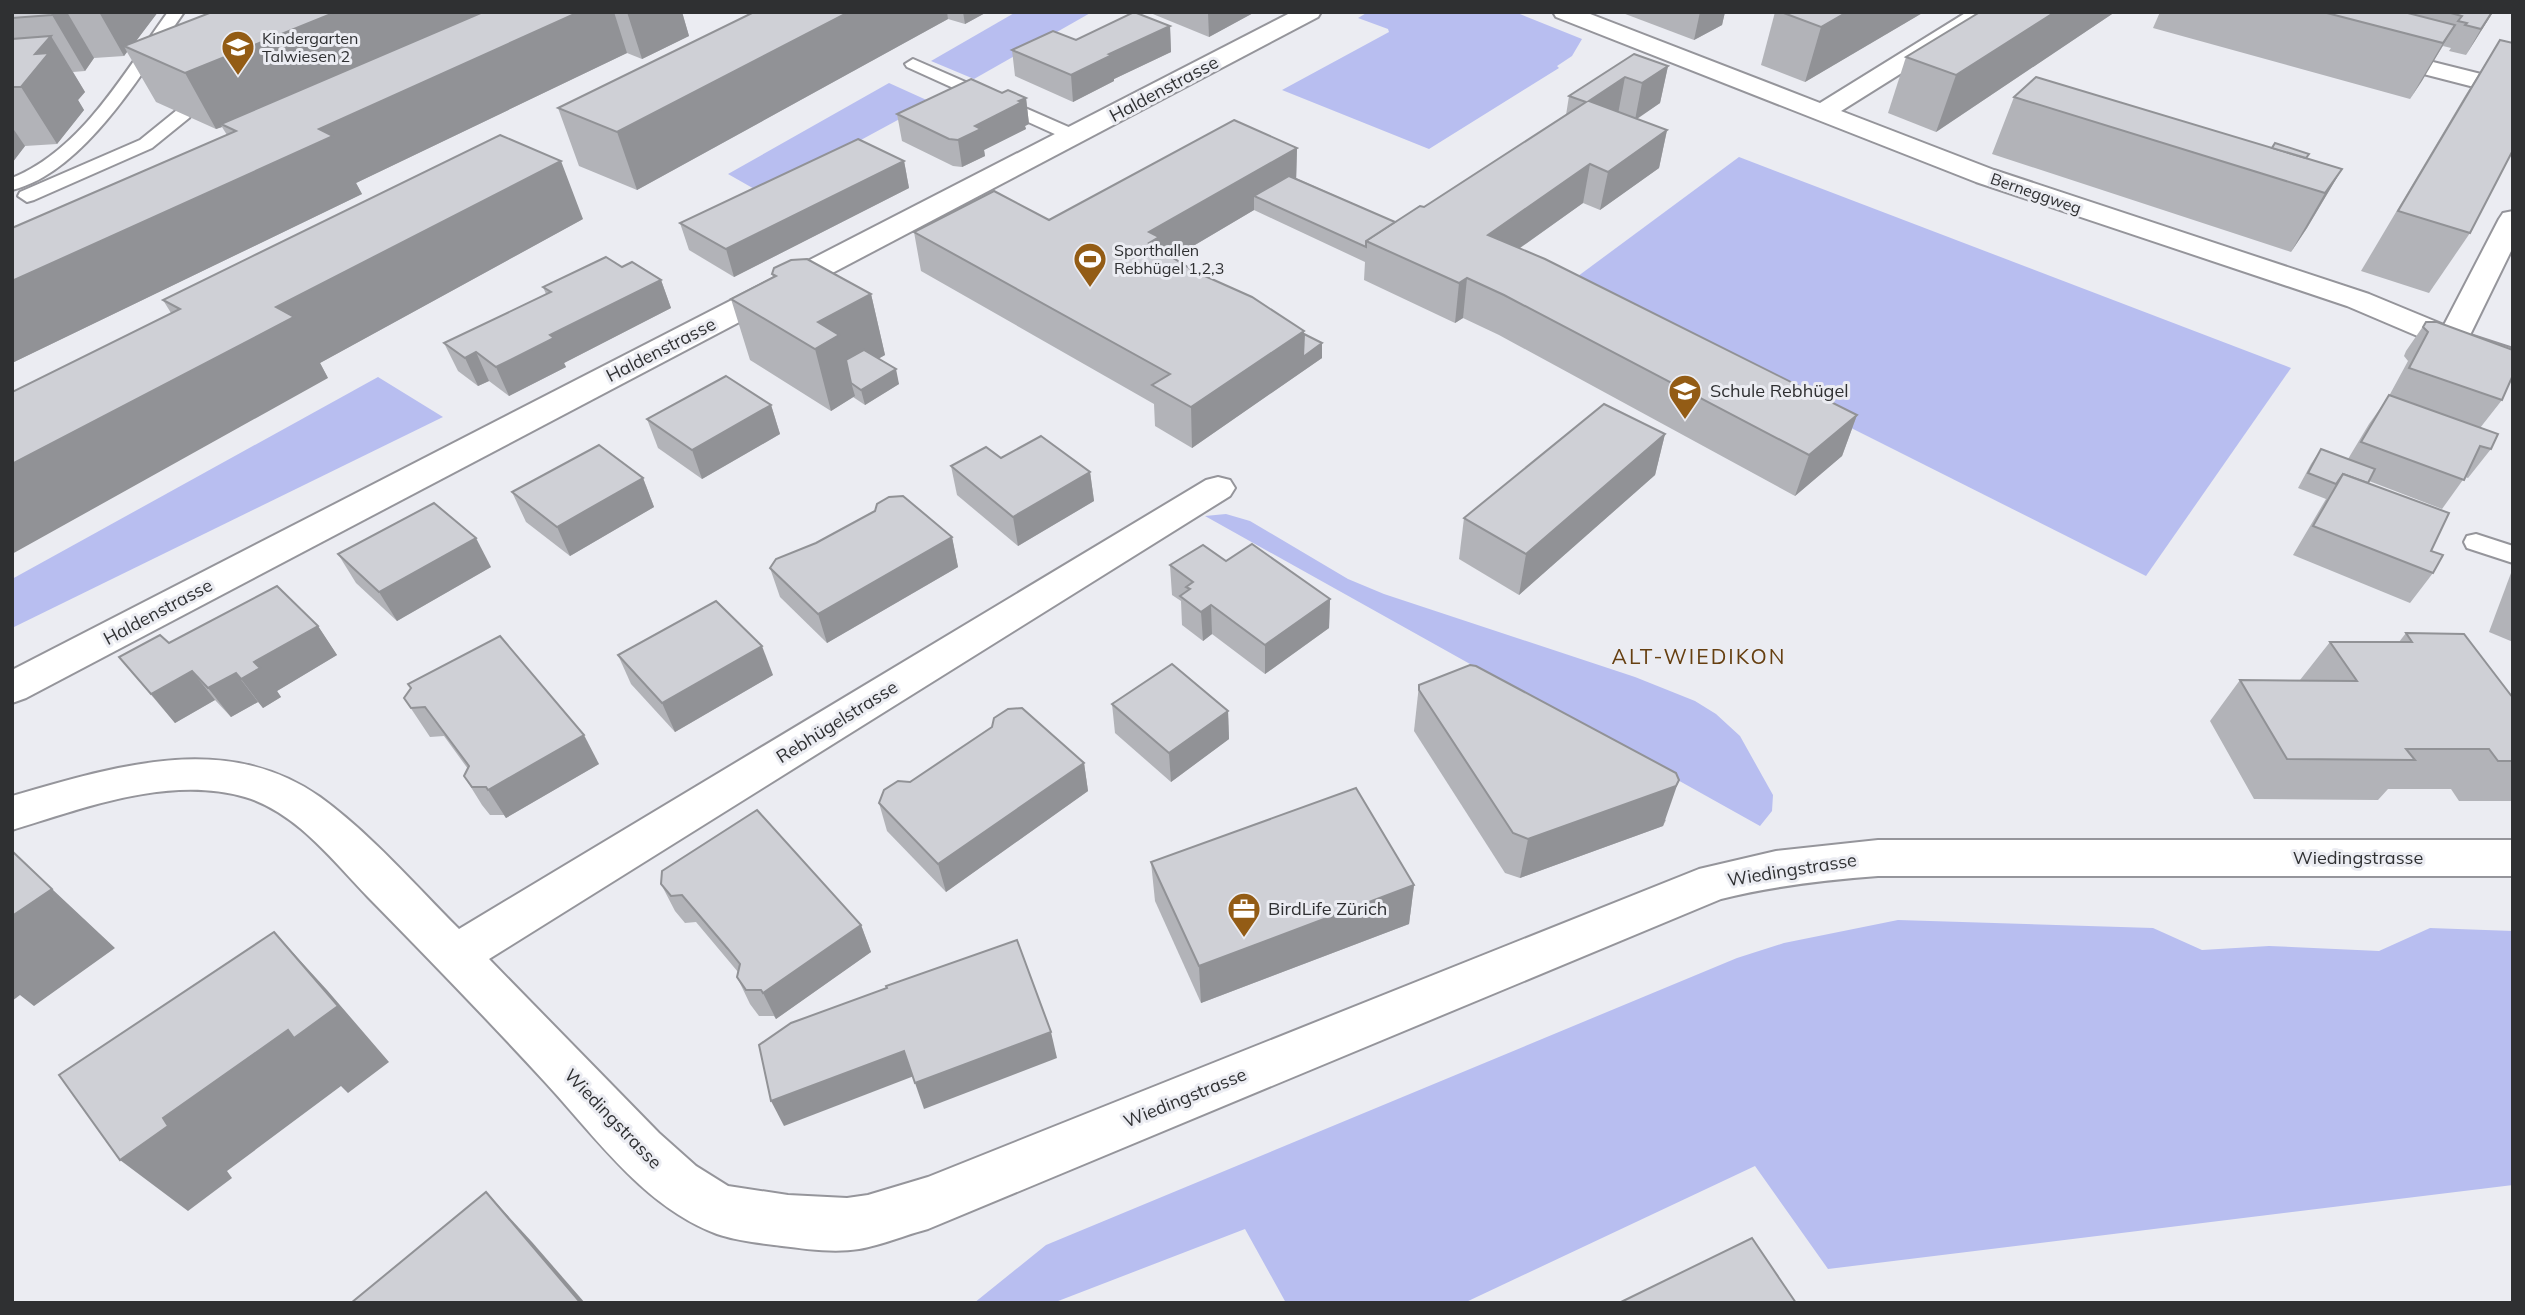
<svg xmlns="http://www.w3.org/2000/svg" width="2525" height="1315" font-family="Mulish,sans-serif">
<style>
.green{fill:#b8bef0}
.lines{fill:none;stroke-linecap:round;stroke-linejoin:round}
.service-casing{stroke:#95959b;stroke-width:4}
.minor-casing{stroke:#95959b;stroke-width:4}
.service{fill:#fff;fill-rule:evenodd}
.minor{fill:#fff;fill-rule:evenodd}
.wall{fill:#b2b3b8}
.shaded-wall{fill:#919296}
.building{fill:#cfd0d6;stroke:#919296;stroke-width:2}
.labels{text-anchor:middle;stroke-width:6;stroke-linejoin:round;paint-order:stroke}
.far-poi-label{font-size:16px;fill:#2f3032;stroke:#ebecf2;text-anchor:start}
.far-street-label{font-size:16px;fill:#2f3032;stroke:#ebecf2}
.street-label{font-size:18px;fill:#2f3032;stroke:#ebecf2}
.poi-label{font-size:18px;fill:#2f3032;stroke:#ebecf2;text-anchor:start}
.quarter-label{font-size:21px;letter-spacing:2px;fill:#663f10;stroke:#ebecf2}
</style>
<rect width="100%" height="100%" fill="#ebecf2"/>
<g class="green">
<polygon points="1016,12 1092,12 974,79 931,61"/>
<polygon points="1368,12 1515,12 1582,39 1572,56 1557,66 1559,68 1429,149 1282,90 1389,32 1388,29 1358,18"/>
<polygon points="889,83 931,102 859,141 772,199 728,174"/>
<polygon points="1739,157 2291,368 2146,576 1566,285"/>
<polygon points="378,377 443,417 12,628 12,579"/>
<polygon points="1226,514 1250,521 1348,579 1384,594 1635,677 1695,701 1716,714 1740,736 1773,795 1772,811 1760,826 1205,516"/>
<polygon points="1898,920 2153,928 2202,950 2269,946 2379,951 2430,928 2513,931 2513,1185 1828,1269 1755,1166 1464,1303 1286,1303 1245,1229 1053,1303 974,1303 1046,1245 1737,958 1784,943"/>
</g>
<g class="lines">
<defs>
<g id="service">
<path d="M 168,12 L 184,12 C 143,71 84,173 12,190 L 12,178 C 82,150 125,71 168,12 Z"/>
<polygon points="913,59 1080,132 1083,136 1080,140 1068,140 907,67 905,64"/>
<polygon points="183,109 192,114 189,118 152,148 34,200 27,202 18,196 20,192 140,140 177,110"/>
<polygon points="2476,534 2513,546 2513,563 2467,548 2464,542 2467,536"/>
</g>
<g id="minor">
<polygon points="1292,12 1321,12 1318,17 26,698 12,703 12,670"/>
<polygon points="1553,12 1585,12 1820,103 1967,12 1994,12 1991,17 1841,111 1994,170 2369,294 2444,325 2499,219 2503,213 2513,211 2513,247 2470,335 2513,349 2513,368 2441,346 2347,306 1976,182 1556,17"/>
<polygon points="2377,48 2513,82 2513,97 2369,60 2365,55 2369,50"/>
<path d="M 1218,477 L 1230,480 L 1235,488 L 1230,496 L 489,959 L 659,1133 L 696,1166 L 728,1186 L 788,1195 L 847,1198 L 868,1195 L 928,1177 L 1699,869 L 1776,851 L 1878,840 L 2513,840 L 2513,876 L 1878,876 C 1825,880 1773,886 1721,899 L 928,1229 C 905,1235 882,1245 859,1249 C 834,1253 806,1249 782,1246 C 760,1243 737,1241 717,1234 C 644,1207 595,1136 544,1081 C 487,1019 428,958 368,897 C 333,861 296,812 245,797 C 169,775 84,808 12,830 L 12,796 C 113,767 226,730 320,797 C 371,834 415,885 459,929 L 1206,480 Z"/>
</g>
</defs>
<use href="#service" class="service-casing"/>
<use href="#minor" class="minor-casing"/>
<use href="#service" class="service"/>
<use href="#minor" class="minor"/>
</g>
<g class="wall">
<polygon points="12,12 158,12 136,41 212,12 682,12 689,36 642,59 627,53 356,183 362,194 12,363 12,228 227,135 222,127 216,129 156,102 127,52 124,56 94,58 85,71 73,72 85,92 78,100 84,110 57,144 25,146 12,163"/>
<polygon points="754,12 987,12 965,24 948,19 637,190 579,166 558,108"/>
<polygon points="1148,12 1255,12 1209,37"/>
<polygon points="1620,12 1725,12 1722,25 1694,40"/>
<polygon points="1775,12 1924,12 1805,82 1761,65"/>
<polygon points="1980,12 2115,12 1936,132 1888,113 1906,57"/>
<polygon points="2160,12 2493,12 2466,55 2449,51 2451,48 2443,46 2446,41 2410,99 2153,28"/>
<polygon points="1170,26 1171,52 1114,79 1114,81 1073,102 1015,76 1012,50"/>
<polygon points="2500,40 2470,233 2429,293 2361,271 2465,96"/>
<polygon points="1634,54 1668,66 1660,103 1637,119 1667,130 1659,168 1600,210 1583,203 1520,248 1857,415 1842,456 1795,496 1499,335 1463,318 1455,323 1364,280 1365,262 1254,210 1173,258 1304,334 1322,343 1322,358 1192,448 1155,426 1154,404 921,271 914,232 1049,220 1297,148 1296,178 1395,222 1424,207 1566,115 1569,96"/>
<polygon points="1002,93 1026,98 1029,124 1025,126 1026,129 984,150 985,156 962,167 953,166 902,141 897,114"/>
<polygon points="2014,97 2272,148 2309,154 2306,158 2342,169 2307,228 2291,252 1992,154"/>
<polygon points="904,161 909,188 734,277 689,250 680,223"/>
<polygon points="583,219 320,363 328,378 171,313 163,300"/>
<polygon points="622,267 661,280 671,308 564,363 566,367 509,396 489,381 478,386 458,371 444,343 546,294 543,287"/>
<polygon points="772,274 871,294 885,355 878,359 899,384 865,405 853,397 831,411 750,360 731,299 773,277"/>
<polygon points="2426,322 2502,400 2480,428 2491,449 2468,478 2465,477 2442,509 2369,481 2368,483 2431,551 2433,573 2410,603 2293,555 2326,499 2298,488 2311,464 2321,449 2348,459 2369,424 2389,396 2408,361 2404,356 2406,351"/>
<polygon points="771,405 780,434 702,479 658,448 647,419"/>
<polygon points="1665,434 1655,475 1519,595 1459,559 1464,518"/>
<polygon points="1001,458 1090,472 1094,501 1018,546 957,495 951,466"/>
<polygon points="643,478 654,507 570,556 526,522 512,492"/>
<polygon points="952,537 958,567 827,643 780,597 770,568"/>
<polygon points="338,554 491,567 397,621 356,583"/>
<polygon points="1226,561 1330,599 1329,628 1265,674 1212,634 1203,641 1182,625 1181,601 1172,595 1170,565"/>
<polygon points="2513,571 2513,642 2489,632 2511,573"/>
<polygon points="318,626 337,655 277,691 281,697 263,708 258,702 231,717 215,700 175,723 119,657 169,643"/>
<polygon points="2406,633 2513,698 2513,801 2459,801 2451,789 2388,789 2378,800 2254,799 2210,721 2240,680 2300,680 2330,642 2399,642"/>
<polygon points="618,655 773,675 675,732 631,684"/>
<polygon points="1419,685 1666,820 1663,826 1520,878 1505,873 1414,731"/>
<polygon points="411,688 599,764 506,818 504,815 490,815 482,805 464,776 468,769 444,736 430,737 404,698"/>
<polygon points="1112,704 1228,711 1229,739 1171,782 1115,733"/>
<polygon points="1084,763 1088,791 946,892 887,831 879,803 910,782"/>
<polygon points="1151,862 1414,885 1409,924 1201,1003 1155,901"/>
<polygon points="661,884 861,925 871,952 776,1019 774,1016 759,1016 750,1004 737,977 738,972 696,922 685,923 675,911"/>
</g>
<g class="shaded-wall">
<polygon points="55,12 67,12 94,58 85,71 52,15"/>
<polygon points="99,12 158,12 130,49 124,46 127,52 124,56"/>
<polygon points="336,12 489,12 221,124 222,127 216,129 185,73"/>
<polygon points="579,12 614,12 627,53 356,183 362,194 12,363 12,281 319,129"/>
<polygon points="627,12 682,12 689,36 642,59"/>
<polygon points="849,12 947,12 948,19 637,190 617,132"/>
<polygon points="963,12 987,12 965,24"/>
<polygon points="1208,12 1255,12 1209,37"/>
<polygon points="1700,12 1725,12 1722,25 1694,40"/>
<polygon points="1847,12 1924,12 1805,82 1821,27"/>
<polygon points="2055,12 2115,12 1936,132 1956,75"/>
<polygon points="2492,12 2493,12 2466,55 2481,29"/>
<polygon points="2455,25 2422,81 2410,99 2443,43"/>
<polygon points="1170,26 1171,52 1114,79 1114,81 1073,102 1071,75 1109,54"/>
<polygon points="51,36 85,92 78,100 84,110 57,144 21,87 35,54"/>
<polygon points="1668,66 1660,103 1635,120 1642,83"/>
<polygon points="1625,77 1618,114 1589,101"/>
<polygon points="1026,98 1029,124 1025,126 1026,129 984,150 985,156 962,167 958,140 975,126"/>
<polygon points="12,127 25,146 12,163"/>
<polygon points="1667,130 1659,168 1600,210 1608,172"/>
<polygon points="1297,148 1296,186 1254,196 1254,210 1161,265 1149,243 1149,232"/>
<polygon points="561,161 583,219 320,363 328,378 12,554 12,464 276,307"/>
<polygon points="904,161 909,188 734,277 726,249"/>
<polygon points="1590,164 1583,203 1483,274 1488,235"/>
<polygon points="2342,169 2307,228 2291,252 2325,193"/>
<polygon points="1467,278 1463,318 1455,323 1459,283"/>
<polygon points="661,280 671,308 564,363 566,367 509,396 496,367 550,335"/>
<polygon points="871,294 885,355 849,375 855,396 831,411 815,349 818,322"/>
<polygon points="1304,331 1303,357 1322,343 1322,358 1192,448 1191,407"/>
<polygon points="476,352 489,381 478,386 465,358"/>
<polygon points="896,369 899,384 865,405 861,390"/>
<polygon points="771,405 780,434 702,479 692,450"/>
<polygon points="1857,415 1842,456 1795,496 1809,455"/>
<polygon points="1665,434 1655,475 1519,595 1526,554"/>
<polygon points="1090,472 1094,501 1018,546 1013,517"/>
<polygon points="643,478 654,507 570,556 557,527"/>
<polygon points="952,537 958,567 827,643 818,614"/>
<polygon points="476,538 491,567 397,621 379,592"/>
<polygon points="1330,599 1329,628 1265,674 1265,645"/>
<polygon points="1211,605 1212,634 1203,641 1201,612"/>
<polygon points="318,626 337,655 277,691 281,697 263,708 241,679 254,662"/>
<polygon points="762,646 773,675 675,732 662,703"/>
<polygon points="192,671 215,700 175,723 151,694"/>
<polygon points="236,673 258,702 231,717 208,688"/>
<polygon points="1228,711 1229,739 1171,782 1169,753"/>
<polygon points="584,735 599,764 506,818 488,790"/>
<polygon points="1084,763 1088,791 946,892 938,864"/>
<polygon points="1679,780 1663,826 1520,878 1528,839"/>
<polygon points="1414,885 1409,924 1201,1003 1199,966"/>
<polygon points="52,889 115,948 34,1006 20,995 12,1001 12,916"/>
<polygon points="861,925 871,952 776,1019 763,993"/>
<polygon points="274,932 327,990 389,1062 348,1093 341,1086 227,1171 232,1178 188,1211 120,1160 163,1118"/>
<polygon points="1051,1032 1057,1058 924,1109 915,1083"/>
<polygon points="904,1051 914,1076 784,1126 771,1101"/>
<polygon points="486,1192 532,1242 585,1303 577,1303"/>
</g>
<g class="building">
<polygon points="12,12 55,12 52,15 12,18"/>
<polygon points="212,12 336,12 185,73 124,46"/>
<polygon points="483,12 579,12 319,129 333,136 12,281 12,228 236,131 221,124"/>
<polygon points="754,12 849,12 617,132 558,108"/>
<polygon points="1134,12 1170,26 1109,54 1112,55 1071,75 1012,50 1053,31 1076,40"/>
<polygon points="1781,12 1847,12 1821,27"/>
<polygon points="1980,12 2055,12 1956,75 1906,57"/>
<polygon points="2323,12 2404,12 2455,25 2443,43"/>
<polygon points="2447,12 2492,12 2481,29 2465,25 2467,23 2458,21 2462,16"/>
<polygon points="51,36 35,54 49,53 21,87 12,87 12,39"/>
<polygon points="2500,40 2513,43 2513,150 2470,233 2398,211"/>
<polygon points="1634,54 1668,66 1642,83 1625,77 1589,101 1667,130 1608,172 1590,164 1488,235 1545,259 1857,415 1809,455 1504,295 1467,278 1459,283 1366,241 1420,206 1424,207 1586,102 1569,96"/>
<polygon points="2036,77 2342,169 2325,193 2014,97"/>
<polygon points="971,79 1002,93 1008,90 1026,98 1019,101 1022,102 975,126 981,129 958,140 949,139 897,114"/>
<polygon points="1234,120 1297,148 1149,232 1159,237 1149,243 1196,272 1252,297 1304,331 1191,407 1152,385 1170,374 914,232 994,191 1049,220"/>
<polygon points="500,135 561,161 276,307 294,317 12,464 12,392 180,309 163,300"/>
<polygon points="858,139 904,161 726,249 680,223"/>
<polygon points="2275,143 2309,154 2306,158 2272,148"/>
<polygon points="1289,176 1395,222 1366,241 1366,247 1254,196"/>
<polygon points="606,257 622,267 632,262 661,280 550,335 554,338 496,367 476,352 465,358 444,343 551,292 543,287"/>
<polygon points="807,259 871,294 818,322 839,335 815,349 731,299 776,276 772,274 774,268 791,260"/>
<polygon points="2426,322 2437,322 2513,350 2513,375 2502,400 2409,368 2428,332 2423,327"/>
<polygon points="1304,334 1322,343 1303,357"/>
<polygon points="864,350 896,369 861,390 851,383 846,360"/>
<polygon points="726,376 771,405 692,450 647,419"/>
<polygon points="2389,395 2498,434 2491,449 2480,446 2464,480 2361,442"/>
<polygon points="1604,404 1665,434 1526,554 1464,518"/>
<polygon points="1041,436 1090,472 1013,517 951,466 986,447 1001,458"/>
<polygon points="599,445 643,478 557,527 512,492"/>
<polygon points="2321,449 2375,469 2368,483 2343,474 2336,484 2308,473"/>
<polygon points="2343,474 2449,513 2431,551 2443,555 2433,573 2313,526"/>
<polygon points="903,496 952,537 818,614 770,568 776,559 816,543 875,511 877,504 889,497"/>
<polygon points="434,503 476,538 379,592 338,554"/>
<polygon points="1252,544 1330,599 1265,645 1211,605 1201,612 1180,596 1190,589 1186,587 1193,582 1170,565 1203,545 1226,561"/>
<polygon points="277,586 318,626 254,662 260,668 241,679 236,673 208,688 192,671 151,694 119,657 160,635 169,643"/>
<polygon points="716,601 762,646 662,703 618,655"/>
<polygon points="2406,633 2464,634 2513,698 2513,761 2498,761 2489,749 2406,749 2415,760 2287,759 2240,680 2357,681 2330,642 2412,642"/>
<polygon points="500,636 584,735 488,790 486,787 472,787 464,776 469,766 425,707 411,708 404,698 411,688 408,684"/>
<polygon points="1172,664 1228,711 1169,753 1112,704"/>
<polygon points="1470,665 1476,666 1676,773 1679,780 1676,786 1528,839 1513,833 1419,690 1419,685"/>
<polygon points="1022,708 1084,763 938,864 879,803 884,790 898,781 910,782 992,727 994,718 1008,709"/>
<polygon points="1356,788 1414,885 1199,966 1151,862"/>
<polygon points="757,810 861,925 763,993 761,990 746,990 737,977 740,964 728,949 682,895 671,896 661,884 662,871"/>
<polygon points="12,851 52,889 12,916"/>
<polygon points="274,932 338,1006 294,1038 288,1030 163,1118 168,1126 120,1160 59,1075"/>
<polygon points="1017,940 1051,1032 915,1083 904,1051 771,1101 759,1045 791,1023 887,988 886,986"/>
<polygon points="486,1192 579,1301 577,1303 351,1303"/>
<polygon points="1752,1238 1796,1303 1619,1303"/>
</g>
<defs>
<symbol id="school-pin" viewBox="-11 -11 22 30"><path d="M0 17L-7.5 6A9.5 9.5 0 1 1 7.5 6Z" fill="#935c15" stroke="#ebecf2"/><path d="M0-5L7-2L0 1L-7-2ZM-4 1L0 2.5L4 1V4Q0 6-4 4Z" fill="#fff"/></symbol>
<symbol id="stadium-pin" viewBox="-11 -11 22 30"><path d="M0 17L-7.5 6A9.5 9.5 0 1 1 7.5 6Z" fill="#935c15" stroke="#ebecf2"/><path d="M0-5a6.5 5 0 1 0 0 10a6.5 5 0 1 0 0-10ZM-3.5-1.8h7v3.6h-7Z" fill="#fff"/></symbol>
<symbol id="office-pin" viewBox="-11 -11 22 30"><path d="M0 17L-7.5 6A9.5 9.5 0 1 1 7.5 6Z" fill="#935c15" stroke="#ebecf2"/><path d="M-6-3h4V-5.5h4V-3h4V5H-6ZM-1-4.5V-3h2v-1.5ZM-6 0V1H6V0Z" fill="#fff"/></symbol>
</defs>
<g fill-rule="evenodd">
<use href="#school-pin" x="219" y="28" width="38" height="52"/>
<use href="#stadium-pin" x="1071" y="240" width="38" height="52"/>
<use href="#school-pin" x="1666" y="372" width="38" height="52"/>
<use href="#office-pin" x="1225" y="890" width="38" height="52"/>
</g>
<g class="labels">
<g class="far-poi-label">
<text x="262" y="44">Kindergarten<tspan x="262" dy="18">Talwiesen 2</tspan></text>
<text x="1114" y="256">Sporthallen<tspan x="1114" dy="18">Rebhügel 1,2,3</tspan></text>
</g>
<g class="far-street-label">
<text transform="translate(2036 193) rotate(19)" y="6">Berneggweg</text>
</g>
<g class="street-label">
<text transform="translate(1164 89) rotate(-28)" y="6">Haldenstrasse</text>
<text transform="translate(661 350) rotate(-27)" y="6">Haldenstrasse</text>
<text transform="translate(158 612) rotate(-28)" y="6">Haldenstrasse</text>
<text transform="translate(837 722) rotate(-32)" y="6">Rebhügelstrasse</text>
<text x="2358" y="864">Wiedingstrasse</text>
<text transform="translate(1792 870) rotate(-9)" y="6">Wiedingstrasse</text>
<text transform="translate(1185 1098) rotate(-22)" y="6">Wiedingstrasse</text>
<text transform="translate(613 1119) rotate(46)" y="6">Wiedingstrasse</text>
</g>
<g class="poi-label">
<text x="1710" y="397">Schule Rebhügel</text>
<text x="1268" y="915">BirdLife Zürich</text>
</g>
<g class="quarter-label">
<text x="1699" y="664">ALT-WIEDIKON</text>
</g>
</g>
<rect width="2525" height="1315" fill="none" stroke="#2f3032" stroke-width="28"/>
</svg>
